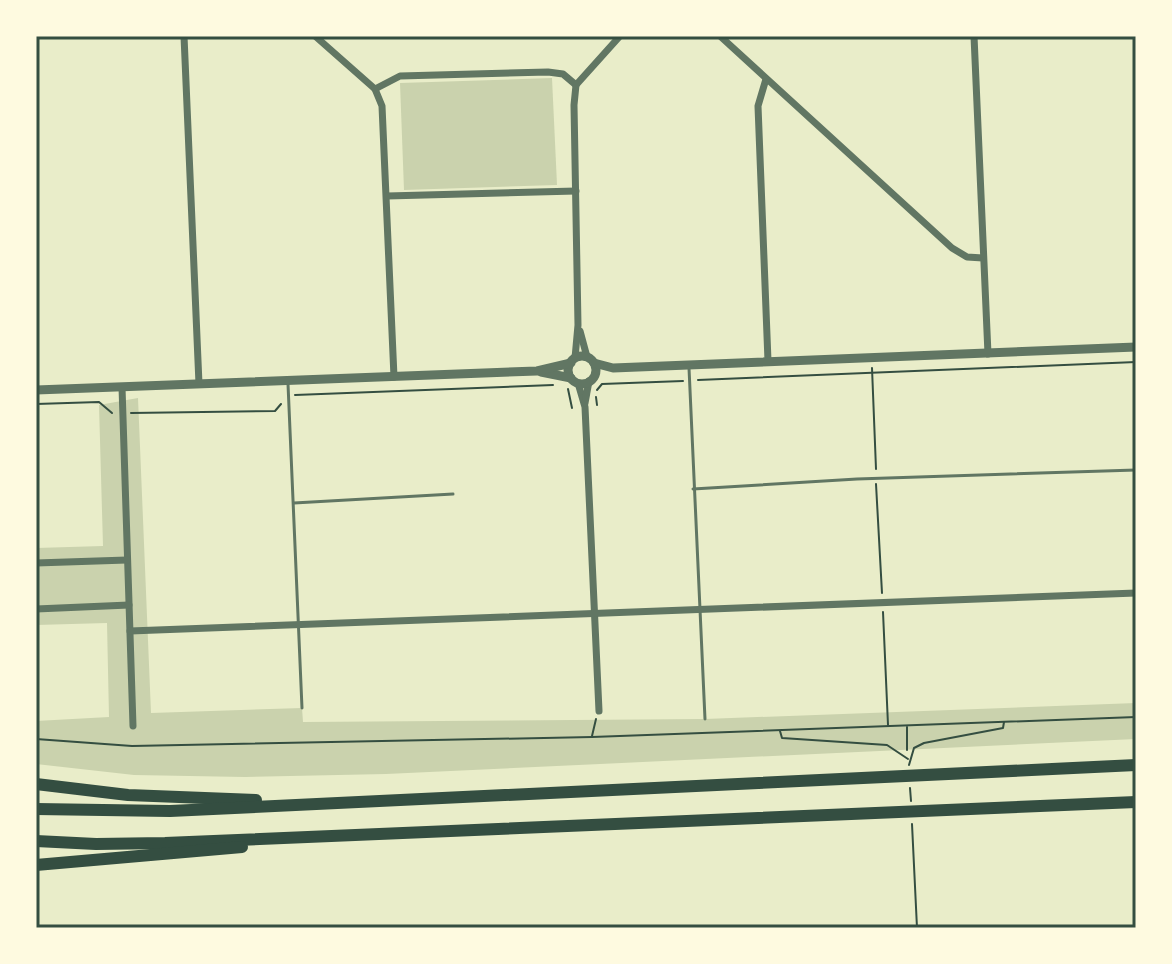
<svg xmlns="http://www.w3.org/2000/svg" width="1172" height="964" font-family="'Archivo Narrow',sans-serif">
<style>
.green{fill:#cad2ad}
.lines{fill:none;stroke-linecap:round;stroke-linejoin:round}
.path{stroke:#344e41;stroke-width:2}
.service{stroke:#617663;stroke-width:3}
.minor{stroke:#617663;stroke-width:7}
.tertiary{stroke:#617663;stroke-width:9}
.motorway{stroke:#344e41;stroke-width:12}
.neatline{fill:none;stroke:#344e41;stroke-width:3}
</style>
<rect width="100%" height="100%" fill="#e9edc9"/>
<g class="green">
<polygon points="552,78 557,185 404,190 400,83"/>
<polygon points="138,398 151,713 302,708 303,722 705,719 1136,703 1136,739 386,774 245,777 134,775 36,764 36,721 109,717 107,623 36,625 36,548 103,546 99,405"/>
</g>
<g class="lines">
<g class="path">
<polyline points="872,368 876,469"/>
<polyline points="698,380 1136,362"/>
<polyline points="568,389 572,408"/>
<polyline points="597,390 602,384 683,381"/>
<polyline points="295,395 553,385"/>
<polyline points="596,397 597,405"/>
<polyline points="36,404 99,402 112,413"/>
<polyline points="131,413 275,411 281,404"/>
<polyline points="876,484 882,593"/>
<polyline points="883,612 888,725"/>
<polyline points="907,727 907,750"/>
<polyline points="780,731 782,738 887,745 908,759"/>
<polyline points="592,736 596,719"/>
<polyline points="36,739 132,746 592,737 1136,717"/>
<polyline points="909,765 914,748 924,743 1003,728 1004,722"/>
<polyline points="910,788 911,801"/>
<polyline points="912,824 917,928"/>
</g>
<g class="service">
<polyline points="689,368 705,719"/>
<polyline points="288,384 302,708"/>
<polyline points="693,489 857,479 1136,470"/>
<polyline points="294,503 453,494"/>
</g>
<g class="minor">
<polyline points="184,36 199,384"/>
<polyline points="315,36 375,89 382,106 394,377"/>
<polyline points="720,36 952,248 967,257 983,258"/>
<polyline points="974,36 988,354"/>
<polyline points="766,79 758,106 768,361"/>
<polyline points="375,89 400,76 548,72 563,74 576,85"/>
<polyline points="387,196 576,191"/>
<polyline points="580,331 587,357"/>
<polyline points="575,358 578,325 574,105 576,85 620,36"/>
<polyline points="578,383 585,407 599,711"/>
<polyline points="122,387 133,726"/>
<polyline points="585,403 589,381"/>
<polyline points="36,563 127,560"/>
<polyline points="36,609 129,605"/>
<polyline points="130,631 1136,593"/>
</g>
<g class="tertiary">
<circle cx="582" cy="370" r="14"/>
<polyline points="594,363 613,368 1136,347"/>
<polyline points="541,372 571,378"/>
<polyline points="36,390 537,371 571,363"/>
</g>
<g class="motorway">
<polyline points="36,784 128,795 256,800"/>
<polyline points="36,809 170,811 1136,765"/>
<polyline points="36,841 96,844 165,843 1136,802"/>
<polyline points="36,865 242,847"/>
</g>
</g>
<rect width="1172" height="964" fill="none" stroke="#fefae0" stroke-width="76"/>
<rect x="38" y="38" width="1096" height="888" class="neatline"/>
</svg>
